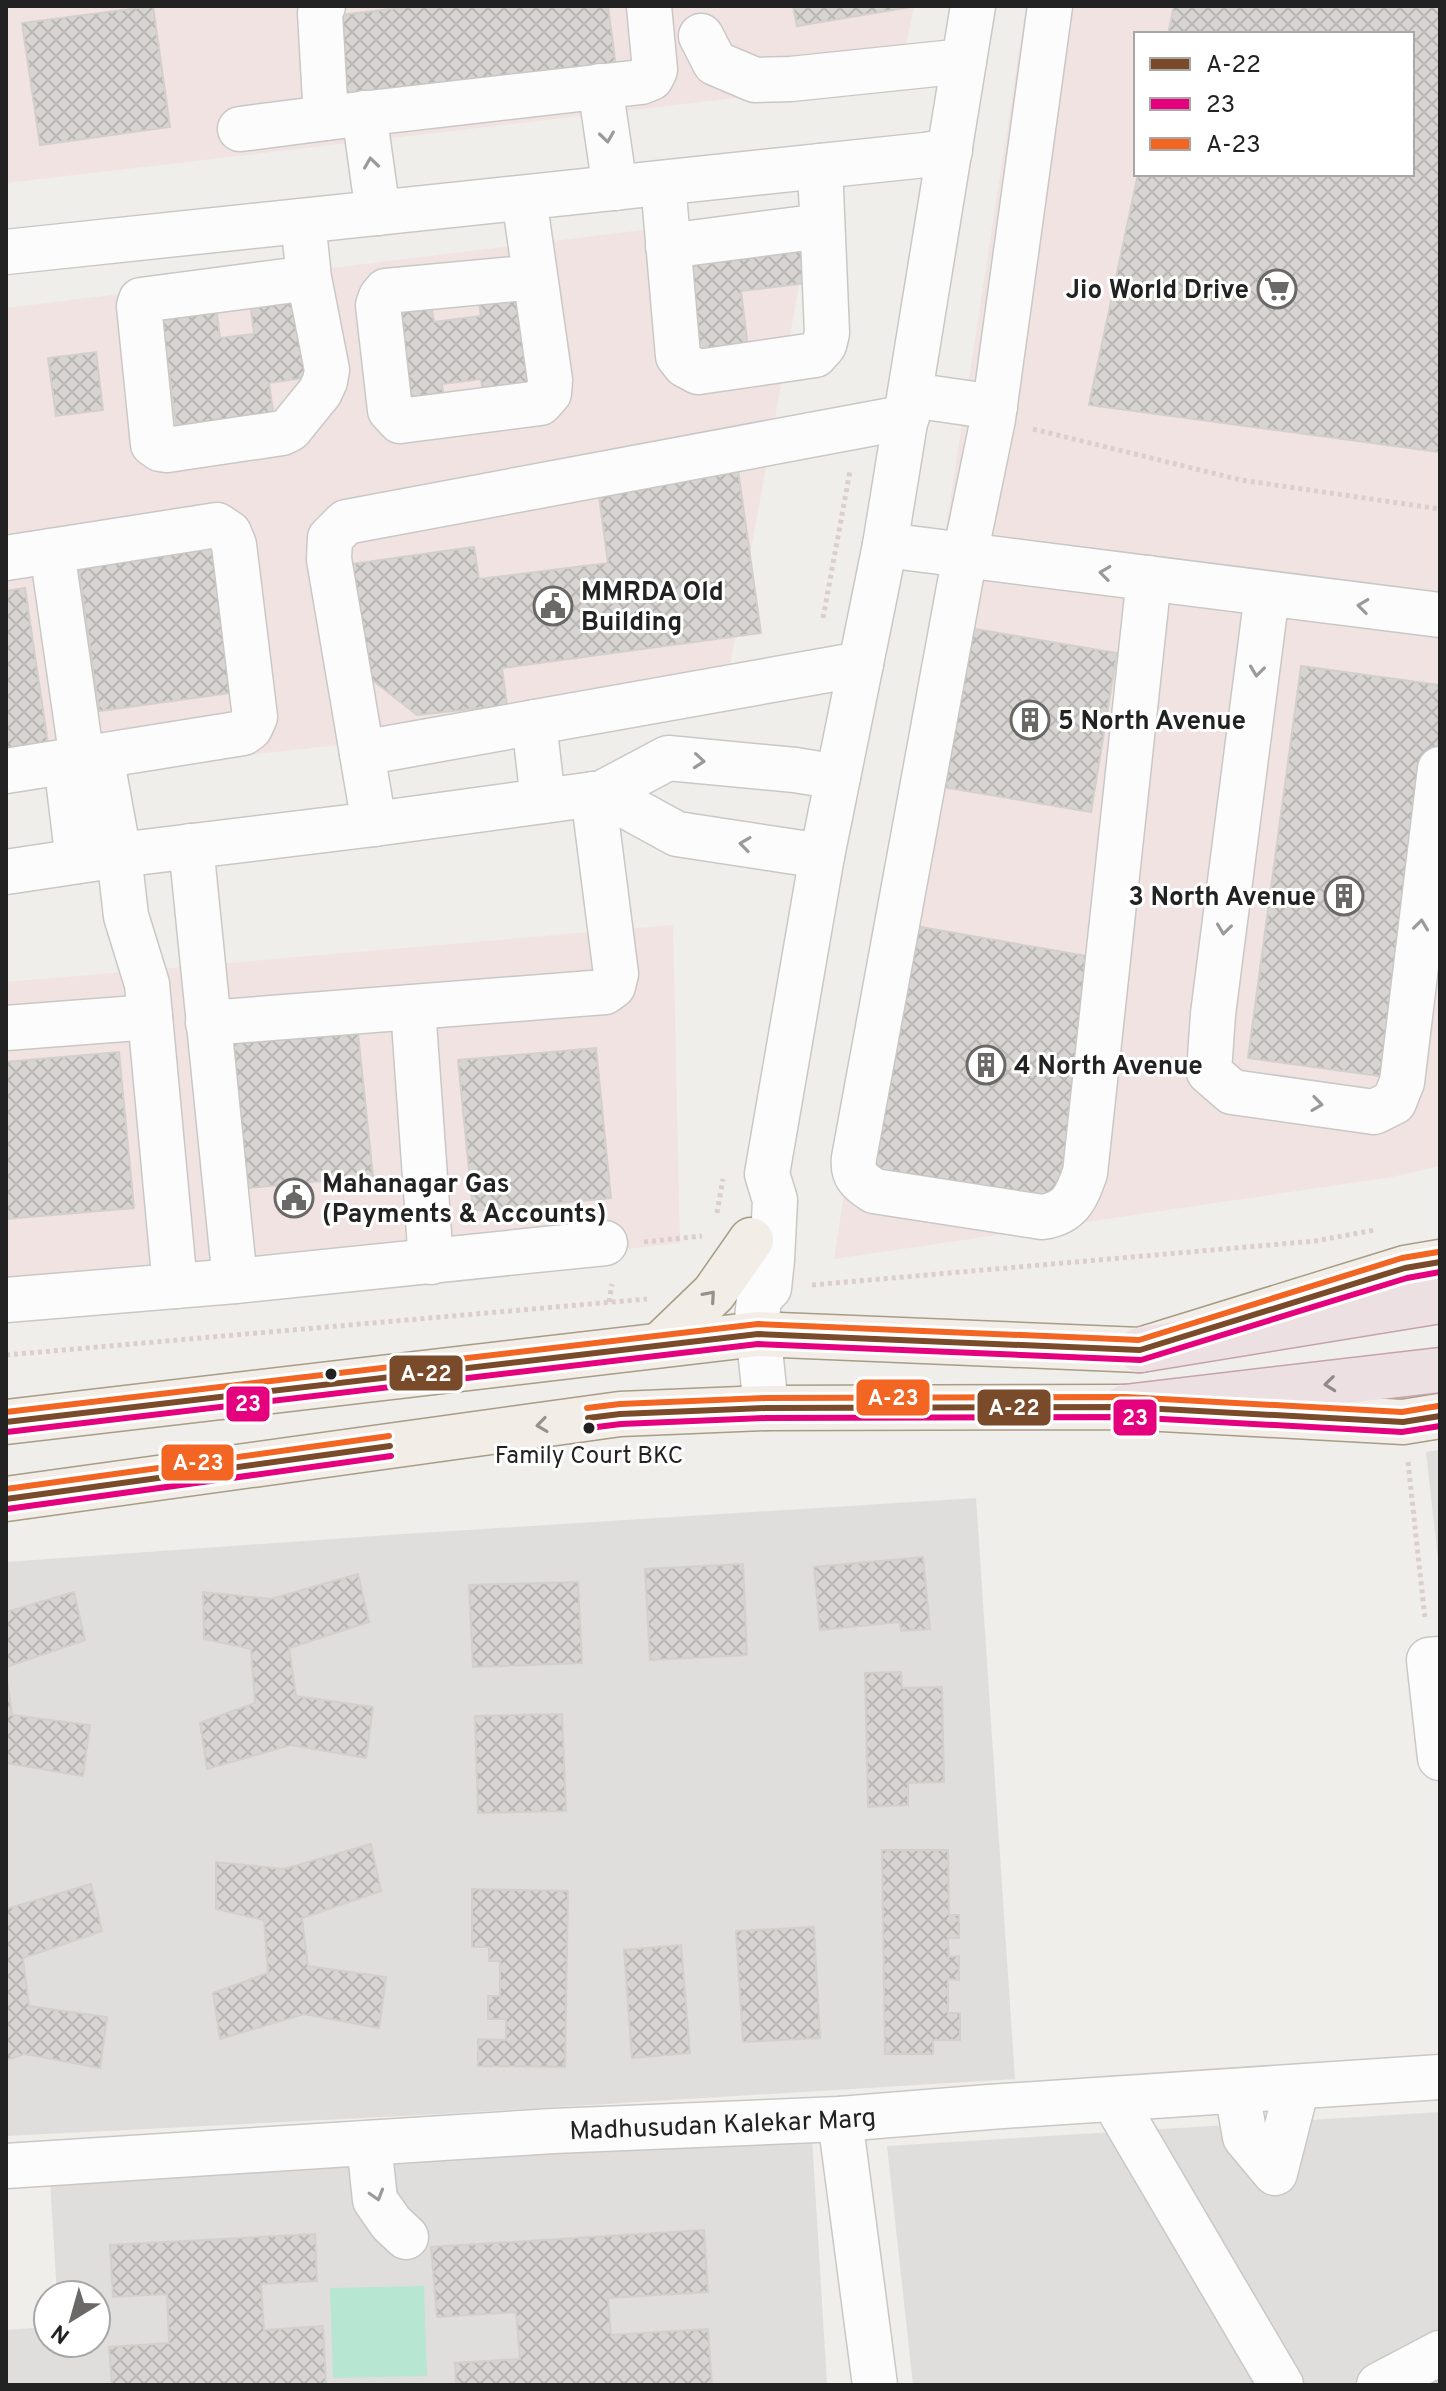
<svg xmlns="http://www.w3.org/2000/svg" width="1446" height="2391" font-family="Overpass,sans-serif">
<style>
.residential{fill:#dfdedc}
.commercial{fill:#f1e3e1;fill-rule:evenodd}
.pitch{fill:#b7e6d2}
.building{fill:url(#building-cross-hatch);stroke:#d3d0cc;stroke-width:2}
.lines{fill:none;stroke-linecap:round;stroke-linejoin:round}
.minor-casing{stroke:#c9c8c7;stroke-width:47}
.major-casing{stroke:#a79c86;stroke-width:47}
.highway-casing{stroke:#c5a2ac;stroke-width:47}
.path{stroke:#dccecd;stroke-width:5;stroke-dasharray:4 4;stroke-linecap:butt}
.minor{stroke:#fdfcfc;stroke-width:44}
.major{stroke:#f3ede7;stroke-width:44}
.highway{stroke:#ece0e2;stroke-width:44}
.bus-1-casing{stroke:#fff;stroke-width:12}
.bus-2-casing{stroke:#fff;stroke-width:12}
.bus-3-casing{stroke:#fff;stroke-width:12}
.bus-1{stroke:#7a4b2a;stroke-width:6}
.bus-2{stroke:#e5007d;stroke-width:6}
.bus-3{stroke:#f26522;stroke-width:6}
.oneway{stroke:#9a9a9a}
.oneway2{stroke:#95928e}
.oneway3{stroke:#918a8c}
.bus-dot{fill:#222;stroke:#fff;stroke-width:3}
.labels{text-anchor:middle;stroke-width:6;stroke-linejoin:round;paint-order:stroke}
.bus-label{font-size:24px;fill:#222;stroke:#fff}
.poi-label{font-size:26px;font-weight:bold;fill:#222;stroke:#fff;text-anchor:start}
.street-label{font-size:26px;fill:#222;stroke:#fff}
.line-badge{stroke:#fff;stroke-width:3}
.badge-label{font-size:22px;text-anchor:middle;font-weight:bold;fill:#fff}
</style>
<defs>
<pattern id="building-cross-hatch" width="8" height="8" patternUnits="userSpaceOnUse" patternTransform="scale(2)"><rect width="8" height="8" fill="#d7d4d2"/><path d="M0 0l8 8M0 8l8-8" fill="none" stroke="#b8b6b4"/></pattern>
</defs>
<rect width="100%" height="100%" fill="#f0eeeb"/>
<g class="residential">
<polygon points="1440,1450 1440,1578 1426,1452"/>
<polygon points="976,1498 1015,2079 442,2114 6,2136 6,1562 403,1534"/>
<polygon points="1440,2112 1440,2385 913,2385 887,2146"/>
<polygon points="812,2137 827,2385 6,2385 6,2330 48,2327 48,2343 96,2343 96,2295 57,2295 50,2181"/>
</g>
<g class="commercial">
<polygon points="6,6 914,6 899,79 6,183"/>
<path d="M 1026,6 L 1440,6 L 1440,1166 L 1392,1177 L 834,1259 ZM 1136,34 L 1412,34 L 1412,174 L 1136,174 Z"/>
<polygon points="813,209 723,704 6,781 6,308"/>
<polygon points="673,925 680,1243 6,1317 6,982"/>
</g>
<polygon class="pitch" points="424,2286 427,2376 333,2378 330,2288"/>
<g class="building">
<polygon points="153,6 170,127 40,145 22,23"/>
<polygon points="416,6 608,6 617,74 338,106 333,16"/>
<polygon points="793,6 911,6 911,7 797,26"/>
<polygon points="1174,6 1440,6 1440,452 1089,405 1138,174 1412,174 1412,34 1168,34"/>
<polygon points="802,237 808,283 741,291 748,348 699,354 686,251"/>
<polygon points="524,285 538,387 483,395 481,379 442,384 444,400 404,406 389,304 430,299 434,322 481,316 477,292"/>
<polygon points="304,294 316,376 269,383 275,426 178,439 161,314 216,306 220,338 254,334 250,301"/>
<polygon points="96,352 103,410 56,416 48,358"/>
<polygon points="738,470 761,633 502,668 507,705 417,715 357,668 344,565 474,547 479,579 608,563 598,489"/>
<polygon points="223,537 245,691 99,711 77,557"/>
<polygon points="25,588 48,744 6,750 6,591"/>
<polygon points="969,628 1117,653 1091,812 943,787"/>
<polygon points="1301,666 1440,685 1440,733 1394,1078 1248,1058"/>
<polygon points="915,926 1098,958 1056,1203 874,1171"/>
<polygon points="357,1024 373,1176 239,1189 223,1037"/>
<polygon points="596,1048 611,1198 473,1211 458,1060"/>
<polygon points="119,1052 134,1208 6,1219 6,1062"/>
<polygon points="923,1557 930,1629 901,1631 900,1622 820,1630 814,1567"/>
<polygon points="743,1564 747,1655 650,1660 645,1569"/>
<polygon points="358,1574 369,1622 289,1648 296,1696 373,1707 366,1758 291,1745 207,1769 200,1723 255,1703 251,1649 204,1639 203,1592 271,1599"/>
<polygon points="578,1582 582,1663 473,1667 469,1585"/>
<polygon points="74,1592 85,1640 6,1667 6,1612"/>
<polygon points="6,1671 12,1715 90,1725 83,1776 6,1763"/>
<polygon points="901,1672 902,1688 942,1687 944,1782 908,1783 908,1805 868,1807 865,1673"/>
<polygon points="562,1714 566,1811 478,1813 475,1716"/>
<polygon points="371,1844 381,1891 302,1918 308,1966 386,1977 379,2028 304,2014 220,2039 213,1993 268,1973 264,1920 216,1909 216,1862 284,1869"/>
<polygon points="882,1850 948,1850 949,1915 959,1915 959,1938 948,1938 949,1957 959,1956 959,1980 948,1979 948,2013 960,2013 960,2040 933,2040 933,2054 885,2054"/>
<polygon points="91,1884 102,1931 23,1958 29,2006 107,2017 100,2068 25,2054 6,2060 6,1909"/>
<polygon points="472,1889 568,1891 565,2067 478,2066 478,2039 506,2040 506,2019 488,2019 488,1996 500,1996 500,1961 489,1961 489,1947 472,1947"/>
<polygon points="814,1927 820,2038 743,2042 736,1931"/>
<polygon points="681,1945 690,2053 632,2058 624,1950"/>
<polygon points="704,2230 708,2292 608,2298 611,2335 708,2329 712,2385 456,2385 455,2363 520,2359 516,2312 437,2317 431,2247"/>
<polygon points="315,2234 317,2281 261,2284 264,2330 323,2326 326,2384 112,2385 109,2347 169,2343 167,2294 113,2297 110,2245"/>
</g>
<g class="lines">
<defs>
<g id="minor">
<polyline points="323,6 320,13 326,118 641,82 651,78 655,70 649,6"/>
<path d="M 1050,6 L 993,419 L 965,555 L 854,1158 C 852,1176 860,1182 874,1191 L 1042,1217 C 1070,1213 1076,1198 1085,1173 L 1149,578"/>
<polyline points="701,36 715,63 755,80 791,79 964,61"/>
<polyline points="600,86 615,188"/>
<polyline points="364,113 378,213"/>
<polyline points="240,129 326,118"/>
<polyline points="663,183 678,356 685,365 698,372 815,355 824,345 827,333 820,166"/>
<polyline points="524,198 550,380 549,393 540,403 400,421 390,410 378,305 381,297 386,291 535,277"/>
<polyline points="303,221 309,278 327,370 325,381 320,392 290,429 282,433 167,450 160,449 153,444 139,306 141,300 309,278"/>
<polyline points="668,246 822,226"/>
<polyline points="6,252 925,155 950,151"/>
<polyline points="911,395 995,407"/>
<polyline points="885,545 1440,615"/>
<polyline points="52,551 82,760"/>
<polyline points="6,558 217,525 229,533 234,545 255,717 250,728 243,733 6,771"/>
<polyline points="1267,594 1213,1014 1209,1072 1232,1092 1374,1112 1394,1102 1402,1082 1440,769"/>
<polyline points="534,722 543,801"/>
<polyline points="362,753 861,664"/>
<polyline points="101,756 119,855 126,916 147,984 175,1286"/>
<polyline points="66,762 78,861"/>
<polyline points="602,793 677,834 822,856"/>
<polyline points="374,824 329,559 330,538 346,522 907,417"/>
<polyline points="191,846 235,1281"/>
<polyline points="6,872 119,855 374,824 602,793 668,758 795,770 838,777"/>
<polyline points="413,1008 431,1262"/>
<polyline points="208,1023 605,992 613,986 616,974 593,794"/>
<polyline points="6,1028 150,1017"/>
<polyline points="759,1298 769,1288 772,1260 775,1200 767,1174 822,856 885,545 973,6"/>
<polyline points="759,1298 757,1320 766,1408"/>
<polyline points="6,1300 235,1281 605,1243"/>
<polyline points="1440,1659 1429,1660 1440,1758"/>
<polyline points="1237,2091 1245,2137 1275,2173 1297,2087"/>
<polyline points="1113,2099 1281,2385"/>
<polyline points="840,2119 875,2385"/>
<polyline points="369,2143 375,2200 391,2223 406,2237"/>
<path id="s1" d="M 6,2166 L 553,2131 L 840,2119 L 989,2107 L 1440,2077"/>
<polyline points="1379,2385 1440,2353"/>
</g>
<g id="major">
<polyline points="660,1345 714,1293 751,1240"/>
<polyline points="6,1422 758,1334 1140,1350 1405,1268 1440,1262"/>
<polyline points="6,1499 620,1414 766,1408 1125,1407 1403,1422 1440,1416"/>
</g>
<g id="highway">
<polyline points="1140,1350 1440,1301"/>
<polyline points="1125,1407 1440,1370"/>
</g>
</defs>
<use href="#minor" class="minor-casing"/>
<use href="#major" class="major-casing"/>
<use href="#highway" class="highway-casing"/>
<g class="path">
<polyline points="1033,429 1241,480 1440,509"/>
<polyline points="823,618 850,471"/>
<polyline points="717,1213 723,1179"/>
<polyline points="644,1242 702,1236"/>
<polyline points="812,1285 1315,1241 1375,1230"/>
<polyline points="609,1302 612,1284"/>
<polyline points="6,1355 647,1299"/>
<polyline points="1408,1462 1425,1619"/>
</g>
<use href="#minor" class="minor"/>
<use href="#major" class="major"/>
<use href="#highway" class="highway"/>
<defs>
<g id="bus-1">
<polyline points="588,1418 620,1414 766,1408 1125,1407 1403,1422 1440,1416"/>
<polyline points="6,1422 758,1334 1140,1350 1405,1268 1440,1262"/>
<polyline points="6,1499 390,1446"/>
</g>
<g id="bus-2">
<polyline points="589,1428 621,1424 766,1418 1125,1417 1402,1432 1440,1426"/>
<polyline points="7,1432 758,1344 1141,1360 1407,1278 1440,1272"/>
<polyline points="7,1509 391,1456"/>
</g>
<g id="bus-3">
<polyline points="587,1408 620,1404 766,1398 1125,1397 1402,1412 1438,1406"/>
<polyline points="6,1412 758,1324 1139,1340 1402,1258 1438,1252"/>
<polyline points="6,1489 389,1436"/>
</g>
</defs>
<use href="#bus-1" class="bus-1-casing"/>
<use href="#bus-2" class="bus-2-casing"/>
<use href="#bus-3" class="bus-3-casing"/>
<use href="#bus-1" class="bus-1"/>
<use href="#bus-2" class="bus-2"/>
<use href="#bus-3" class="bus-3"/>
</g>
<defs><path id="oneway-chevron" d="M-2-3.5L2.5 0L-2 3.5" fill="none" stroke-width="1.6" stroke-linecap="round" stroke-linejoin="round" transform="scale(2)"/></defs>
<g class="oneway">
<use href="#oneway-chevron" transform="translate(607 137) rotate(82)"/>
<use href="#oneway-chevron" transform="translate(371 163) rotate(-98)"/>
<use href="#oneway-chevron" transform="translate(1105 573) rotate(-173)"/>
<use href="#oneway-chevron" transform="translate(1363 606) rotate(-173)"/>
<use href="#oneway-chevron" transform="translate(1257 671) rotate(97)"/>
<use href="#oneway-chevron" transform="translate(699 761) rotate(5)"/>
<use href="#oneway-chevron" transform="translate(745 844) rotate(-172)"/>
<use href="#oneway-chevron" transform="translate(1421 925) rotate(-83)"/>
<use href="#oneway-chevron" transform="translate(1224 929) rotate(97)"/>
<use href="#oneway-chevron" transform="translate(1317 1104) rotate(8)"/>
<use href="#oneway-chevron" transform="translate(377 2195) rotate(73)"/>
</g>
<g class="oneway2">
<use href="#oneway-chevron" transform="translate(710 1296) rotate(-49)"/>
<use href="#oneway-chevron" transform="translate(542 1425) rotate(172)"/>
</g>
<use class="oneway3" href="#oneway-chevron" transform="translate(1330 1384) rotate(174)"/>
<defs>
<symbol id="supermarket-ring" viewBox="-11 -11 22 22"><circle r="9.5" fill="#fff" stroke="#6a6968" stroke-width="1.5"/><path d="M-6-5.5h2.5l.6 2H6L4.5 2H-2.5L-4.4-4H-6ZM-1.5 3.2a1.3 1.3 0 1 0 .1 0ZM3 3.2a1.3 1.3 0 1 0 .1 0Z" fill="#6a6968"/></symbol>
<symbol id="civic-ring" viewBox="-11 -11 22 22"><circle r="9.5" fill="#fff" stroke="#6a6968" stroke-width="1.5"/><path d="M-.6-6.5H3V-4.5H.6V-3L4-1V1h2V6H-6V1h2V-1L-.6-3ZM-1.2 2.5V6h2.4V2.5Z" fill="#6a6968"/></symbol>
<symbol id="building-ring" viewBox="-11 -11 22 22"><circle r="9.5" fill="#fff" stroke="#6a6968" stroke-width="1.5"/><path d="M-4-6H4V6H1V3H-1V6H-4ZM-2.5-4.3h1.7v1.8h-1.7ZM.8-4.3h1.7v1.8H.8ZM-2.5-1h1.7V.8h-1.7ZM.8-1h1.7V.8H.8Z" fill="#6a6968"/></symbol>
</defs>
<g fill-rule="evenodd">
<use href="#supermarket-ring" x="1255" y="267" width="44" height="44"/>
<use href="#civic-ring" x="531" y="584" width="44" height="44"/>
<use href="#building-ring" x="1008" y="698" width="44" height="44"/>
<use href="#building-ring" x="1322" y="874" width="44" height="44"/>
<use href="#building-ring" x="964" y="1043" width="44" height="44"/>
<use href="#civic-ring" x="272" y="1176" width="44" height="44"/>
</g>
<g class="bus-dot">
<circle cx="331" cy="1374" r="7"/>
<circle cx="589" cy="1428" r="7"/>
</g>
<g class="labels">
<g class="bus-label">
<text x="589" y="1463">Family Court BKC</text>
</g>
<g class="poi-label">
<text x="1249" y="298" text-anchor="end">Jio World Drive</text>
<text x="581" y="600">MMRDA Old<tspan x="581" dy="30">Building</tspan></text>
<text x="1058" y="729">5 North Avenue</text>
<text x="1316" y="905" text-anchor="end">3 North Avenue</text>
<text x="1014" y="1074">4 North Avenue</text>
<text x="322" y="1192">Mahanagar Gas<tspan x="322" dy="30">(Payments &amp; Accounts)</tspan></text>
</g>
<g class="street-label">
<text dy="9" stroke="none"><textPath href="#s1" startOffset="718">Madhusudan Kalekar Marg</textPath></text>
</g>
</g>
<g class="line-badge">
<rect x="388" y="1354" width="76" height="38" rx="8" fill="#7a4b2a"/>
<rect x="855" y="1378" width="76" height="39" rx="8" fill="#f26522"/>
<rect x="225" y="1385" width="46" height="38" rx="8" fill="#e5007d"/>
<rect x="976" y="1388" width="76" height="39" rx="8" fill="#7a4b2a"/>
<rect x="1112" y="1398" width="46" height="39" rx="8" fill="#e5007d"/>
<rect x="160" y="1443" width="75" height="39" rx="8" fill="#f26522"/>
</g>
<g class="badge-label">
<text x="426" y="1381">A-22</text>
<text x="893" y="1405">A-23</text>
<text x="248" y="1411">23</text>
<text x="1014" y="1415">A-22</text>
<text x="1135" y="1425">23</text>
<text x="198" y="1470">A-23</text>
</g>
<rect width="1446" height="2391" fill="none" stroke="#222222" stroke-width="16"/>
<rect x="1134" y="32" width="280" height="144" fill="#ffffff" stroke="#a7a7a7" stroke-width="2"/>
<rect x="1150" y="58" width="40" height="12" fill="#7a4b2a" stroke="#a7a7a7" stroke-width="2"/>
<text x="1206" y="72" font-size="24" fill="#222222">A-22</text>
<rect x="1150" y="98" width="40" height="12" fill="#e5007d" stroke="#a7a7a7" stroke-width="2"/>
<text x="1206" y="112" font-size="24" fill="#222222">23</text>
<rect x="1150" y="138" width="40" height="12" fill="#f26522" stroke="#a7a7a7" stroke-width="2"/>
<text x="1206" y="152" font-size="24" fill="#222222">A-23</text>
<g transform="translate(72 2319) rotate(217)"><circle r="38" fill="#ffffff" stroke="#a7a7a7" stroke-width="2"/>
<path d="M0-6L14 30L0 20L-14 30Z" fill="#6a6968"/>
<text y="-12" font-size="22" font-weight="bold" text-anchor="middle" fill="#222222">N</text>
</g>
</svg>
